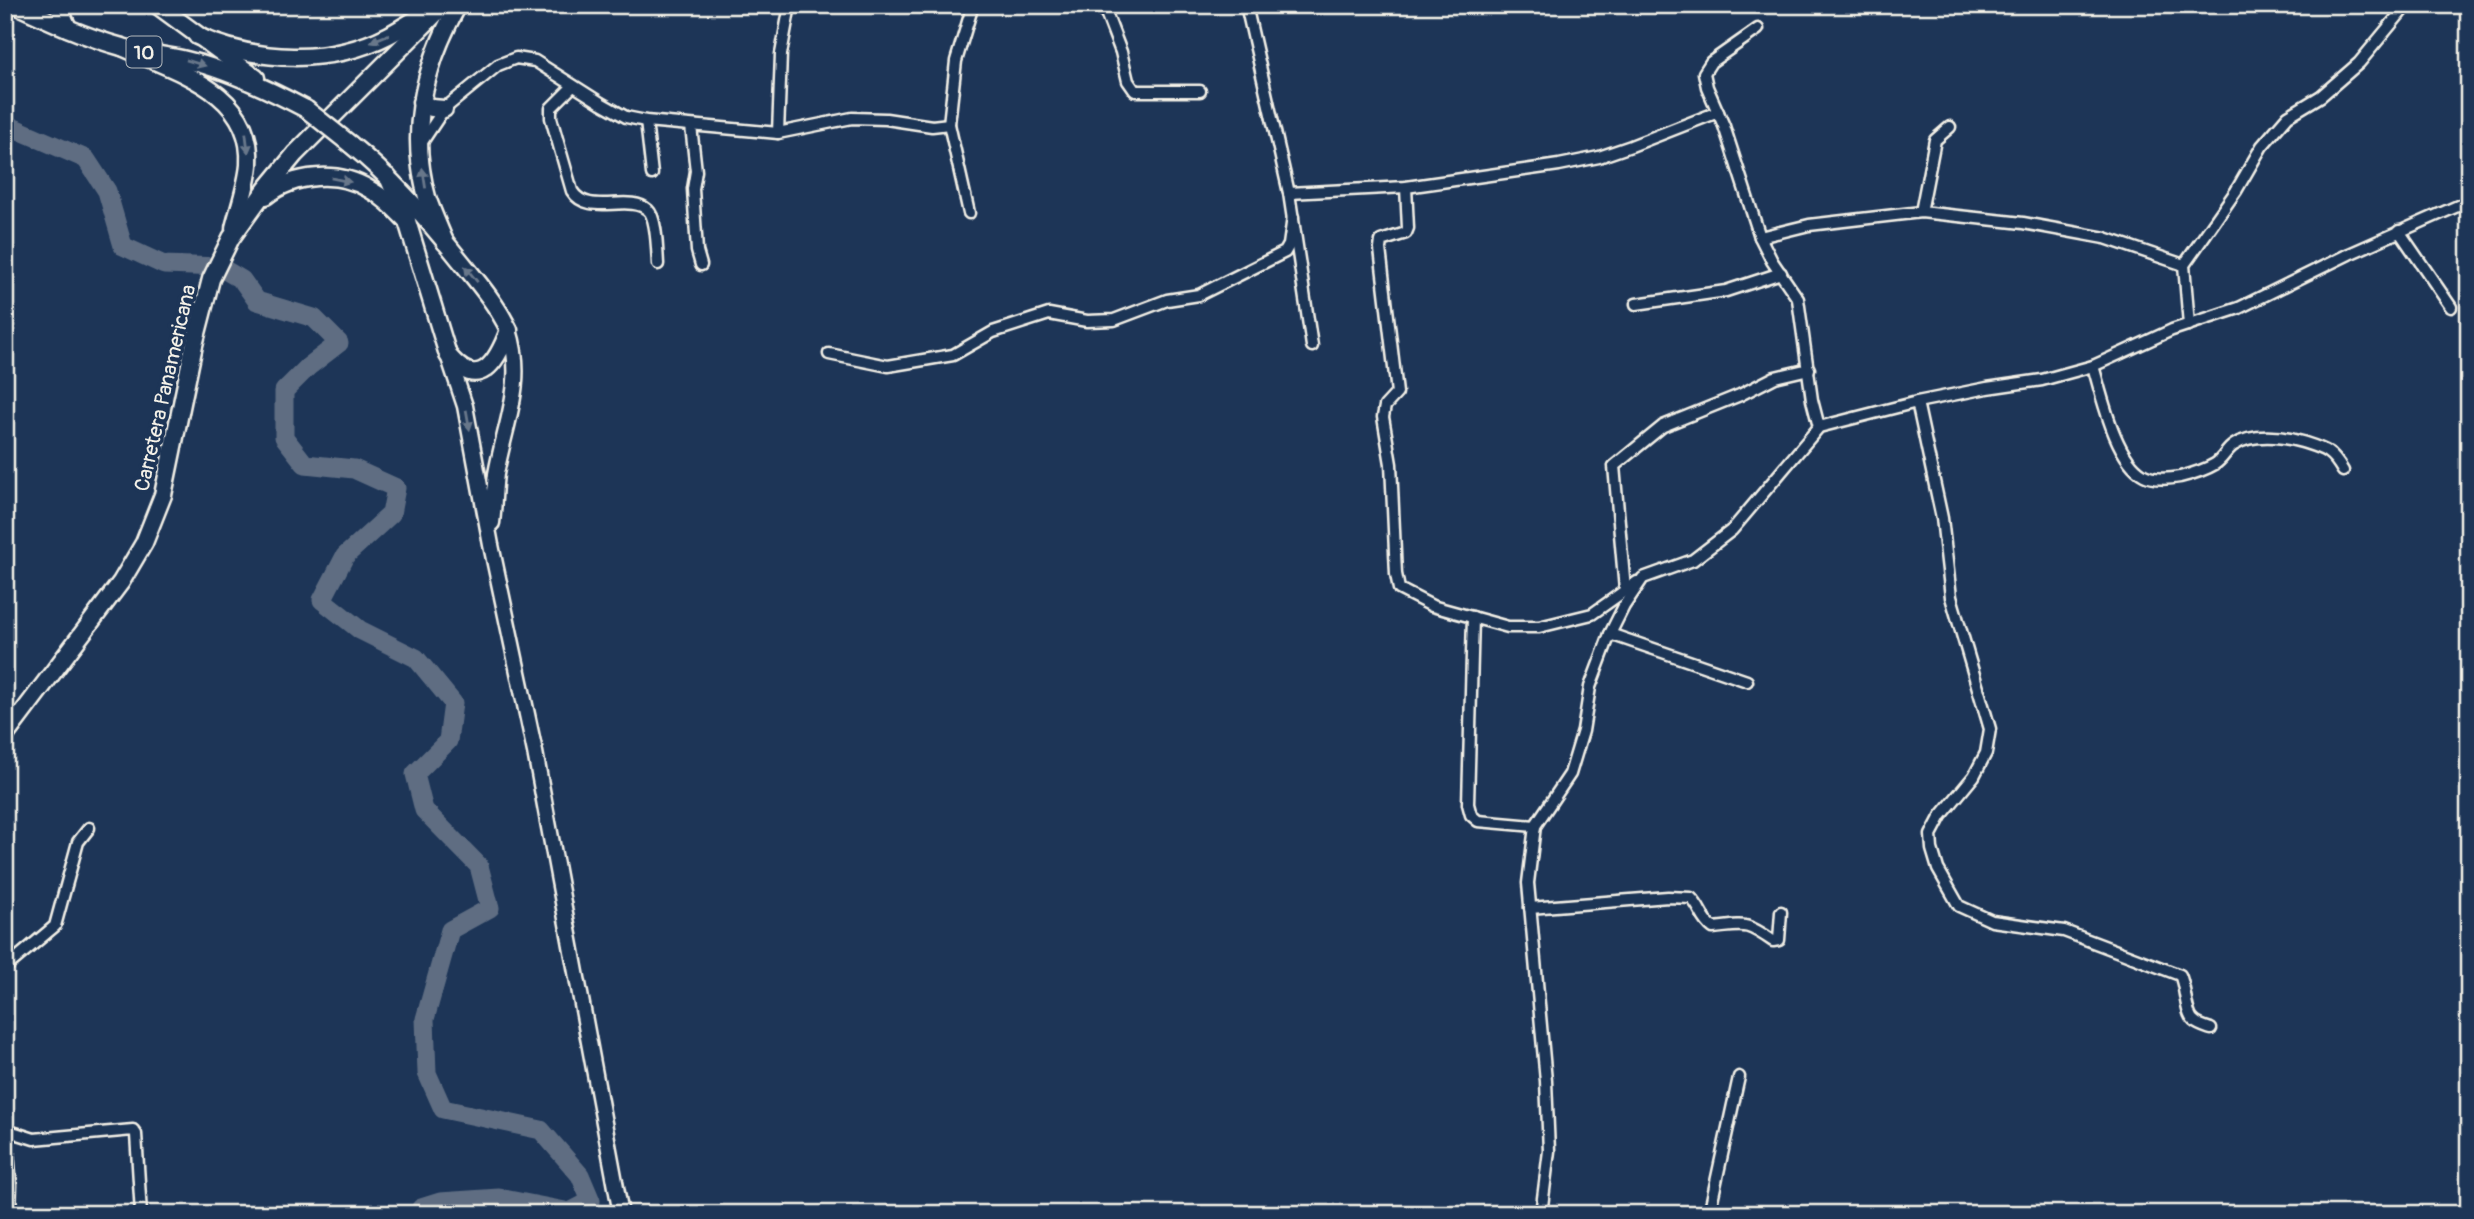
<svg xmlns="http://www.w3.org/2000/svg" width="2474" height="1219" font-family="Pangolin,sans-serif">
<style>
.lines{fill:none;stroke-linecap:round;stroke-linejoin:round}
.river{stroke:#5e6d82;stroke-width:19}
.minor-casing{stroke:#f4f1e8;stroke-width:15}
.secondary-casing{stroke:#f4f1e8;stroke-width:19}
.primary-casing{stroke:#f4f1e8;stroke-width:21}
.trunk-casing{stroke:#f4f1e8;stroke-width:21}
.minor{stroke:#1d3557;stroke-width:10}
.secondary{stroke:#1d3557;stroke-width:14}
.primary{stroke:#1d3557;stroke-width:16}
.trunk{stroke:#1d3557;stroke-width:16}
.primary-bridge-casing{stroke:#f4f1e8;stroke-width:21;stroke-linecap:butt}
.primary-bridge{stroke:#1d3557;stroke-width:16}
.oneway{fill:#68778a}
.labels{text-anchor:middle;stroke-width:7;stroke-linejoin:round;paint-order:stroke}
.shield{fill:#1d3557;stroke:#b4b9bc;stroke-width:2}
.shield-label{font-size:19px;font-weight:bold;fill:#f4f1e8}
.street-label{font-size:21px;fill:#f4f1e8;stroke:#1d3557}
</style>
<rect width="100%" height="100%" fill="#1d3557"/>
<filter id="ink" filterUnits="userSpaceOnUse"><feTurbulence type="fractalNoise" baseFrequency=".0143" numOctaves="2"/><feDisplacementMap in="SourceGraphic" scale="14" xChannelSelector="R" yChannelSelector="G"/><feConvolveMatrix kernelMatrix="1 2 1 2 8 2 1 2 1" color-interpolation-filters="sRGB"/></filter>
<g filter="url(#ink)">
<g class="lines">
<polyline class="river" points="5,124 86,159 107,191 123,246 164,265 220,267 242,280 257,301 314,318 339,343 308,367 284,391 284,437 305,464 354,469 396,488 391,514 345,556 322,600 360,630 416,658 453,703 448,741 415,774 424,810 479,866 490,908 450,930 425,1019 427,1073 443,1109 541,1130 580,1175 591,1201 570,1212 499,1198 440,1202 421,1208 423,1214"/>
<defs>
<g id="minor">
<polyline points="1103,5 1121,52 1128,81 1135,91 1200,91"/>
<polyline points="1246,5 1289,193 1312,346"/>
<polyline points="1758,29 1711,62 1704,73 1707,87 1724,126 1760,237 1772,261 1798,299 1812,400 1819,427"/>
<path d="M 573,86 L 551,108 L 551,118 L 572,191 C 588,217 629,193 648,210 C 657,218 657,251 658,264"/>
<polyline points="646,121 652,174"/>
<polyline points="691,126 696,171 693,189 697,251 701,265"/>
<polyline points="778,133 781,54 790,5"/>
<polyline points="420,145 444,109 498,65 516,58 535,61 601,103 626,117 646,121 778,133 852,118 886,119 932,126 949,124"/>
<polyline points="1406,187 1408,228 1406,233 1381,241 1380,249 1397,393 1385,406 1383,417 1391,464 1396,574 1399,589 1432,606 1508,627 1539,627 1592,614 1637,582"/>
<polyline points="1289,193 1406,187 1559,165 1599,157 1631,146 1718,112"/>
<polyline points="1921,212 1935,140 1950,127"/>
<polyline points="969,213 949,124 956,61 973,5"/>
<polyline points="2399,231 2451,307"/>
<polyline points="1760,237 1809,225 1921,212 2023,223 2105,238 2184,265"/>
<polyline points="1636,304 1726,291 1781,273"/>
<polyline points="2189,325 2184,265 2236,191 2262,146 2288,116 2321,96 2359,63 2407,5"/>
<polyline points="829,354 888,366 953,355 993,332 1049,314 1087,321 1114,320 1167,300 1199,295 1285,252 1289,245 1293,217"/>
<path d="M 2093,366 C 2102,396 2115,459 2144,475 C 2153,480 2170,479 2180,477 C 2192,474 2205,470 2215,464 C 2223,459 2227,449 2234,445 C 2252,433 2282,436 2302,442 C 2324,449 2331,450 2343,471"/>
<path d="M 1917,402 L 1942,518 L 1951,597 L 1990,729 L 1986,753 L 1974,776 L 1941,816 L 1931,835 L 1932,849 L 1938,869 L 1959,906 L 1992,921 L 2064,931 L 2180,975 C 2186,987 2185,1014 2194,1021 C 2198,1025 2205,1027 2211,1029"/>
<polyline points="1625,590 1614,466 1663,426 1740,395 1775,377 1809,369"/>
<polyline points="1473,617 1468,804 1471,815 1478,821 1535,826"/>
<polyline points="1610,634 1747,681"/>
<path d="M 1530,908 L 1668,897 L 1691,898 C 1701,907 1701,919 1713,928 C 1745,925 1744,921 1773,941 L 1779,940 L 1781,912"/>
<polyline points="5,968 55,926 78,842 89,828"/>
<polyline points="5,1122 11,1185 10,1214"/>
<polyline points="6,1130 34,1139 133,1130 136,1134 141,1214"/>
<polyline points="1541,1214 1549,1151 1546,1081 1528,883 1535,826 1570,774 1583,731 1590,687 1610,634 1624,606 1643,578 1693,560 1732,530 1819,427 1917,402 1987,388 2042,380 2093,366 2172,330 2239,308 2349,254 2469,201"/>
<polyline points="1709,1214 1739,1077"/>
</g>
<g id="secondary">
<polyline points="448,355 465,406 491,545 535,752 621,1214"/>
<path d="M 492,523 C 494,507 494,490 496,474 C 505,423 526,382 509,330"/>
</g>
<g id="primary">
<path d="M 16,5 C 50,21 85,37 122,47 C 142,53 164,55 186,60 C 228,70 268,89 306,109"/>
<polyline points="58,5 68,28"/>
<polyline points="157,5 256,78"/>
<path d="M 350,144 C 390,176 423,214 455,254 C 475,279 495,301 509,330 C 497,362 479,393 448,355 L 407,221 L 388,177"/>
</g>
<g id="trunk">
<path d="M 197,36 C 257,62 329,66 389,35 C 404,27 417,18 431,10"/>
<path d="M 122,47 C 176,72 254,91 249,165 C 247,186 239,208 234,228"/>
<polyline points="421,102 432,108 444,109"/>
<path d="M 266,196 C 294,174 338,170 369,189 C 384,197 395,209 407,221"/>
<path d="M 445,242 C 439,227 432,212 427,197 C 408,130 425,64 458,5"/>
<polyline points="5,736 121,582 144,543 163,495 194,345 211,279 231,238 267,188 295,154 444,5"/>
</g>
</defs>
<use href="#minor" class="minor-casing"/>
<use href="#secondary" class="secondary-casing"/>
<use href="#primary" class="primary-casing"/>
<use href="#trunk" class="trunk-casing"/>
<use href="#minor" class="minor"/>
<use href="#secondary" class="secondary"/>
<use href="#primary" class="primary"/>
<use href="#trunk" class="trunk"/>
<defs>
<polyline id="primary-bridge" points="306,109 350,144"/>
</defs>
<use href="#primary-bridge" class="primary-bridge-casing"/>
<use href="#primary-bridge" class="primary-bridge"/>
</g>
<defs><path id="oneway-solid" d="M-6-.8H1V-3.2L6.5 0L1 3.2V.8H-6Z" transform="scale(1.75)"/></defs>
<g class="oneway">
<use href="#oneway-solid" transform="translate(380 38) rotate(158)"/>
<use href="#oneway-solid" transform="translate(196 63) rotate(17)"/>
<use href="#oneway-solid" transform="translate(247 143) rotate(83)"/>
<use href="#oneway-solid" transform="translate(424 178) rotate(-99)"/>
<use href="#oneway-solid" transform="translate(341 180) rotate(11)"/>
<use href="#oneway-solid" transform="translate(471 274) rotate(-129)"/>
<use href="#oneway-solid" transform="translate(468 420) rotate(80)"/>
</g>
</g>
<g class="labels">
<rect class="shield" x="126.5" y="36.5" width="35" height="31" rx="5"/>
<g class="shield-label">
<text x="144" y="59">10</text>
</g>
<g class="street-label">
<text transform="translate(165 388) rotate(-77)" y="7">Carretera Panamericana</text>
</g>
</g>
<rect width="2474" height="1219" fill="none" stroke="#1d3557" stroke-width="28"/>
<rect x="14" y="14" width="2446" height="1191" fill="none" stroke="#f4f1e8" stroke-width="2.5" filter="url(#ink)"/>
</svg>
